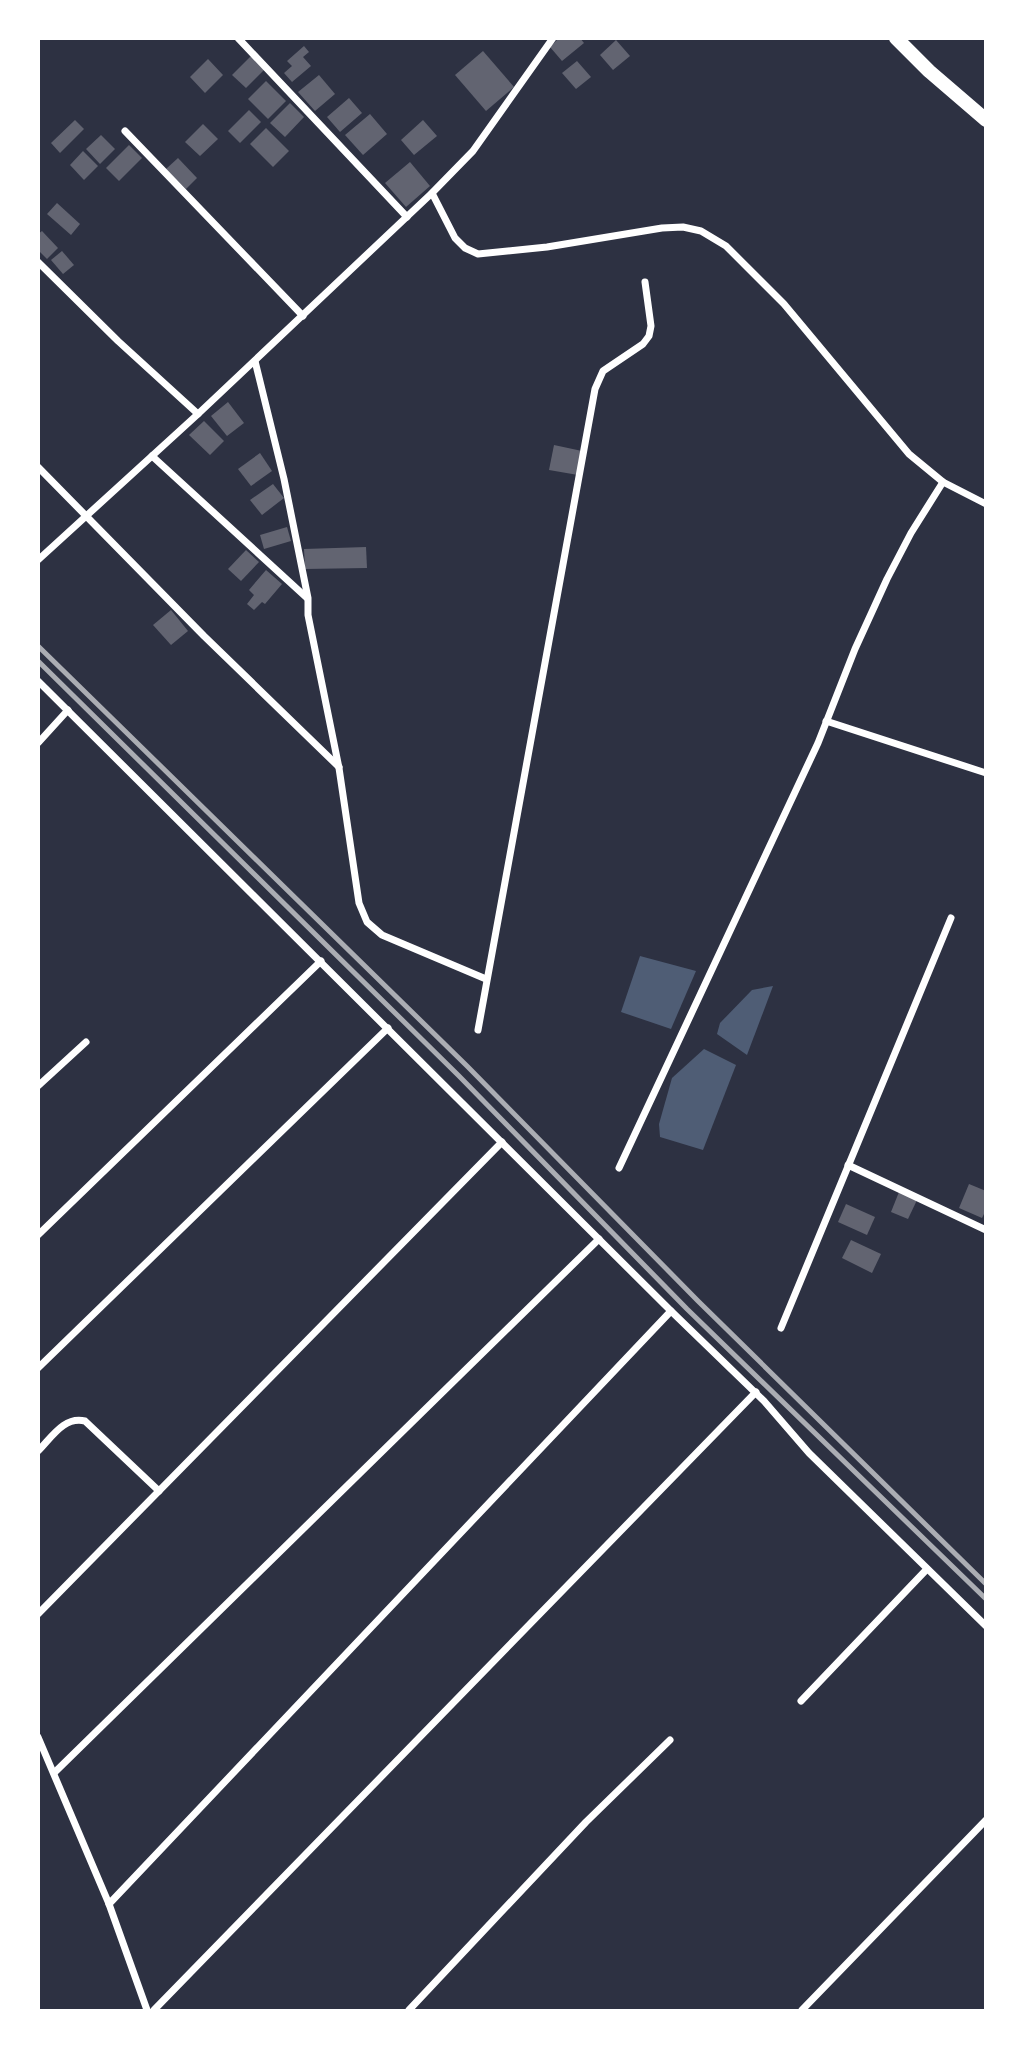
<svg xmlns="http://www.w3.org/2000/svg" width="1024" height="2049" font-family="Lato,sans-serif">
<style>
.water{fill:#4f5d75}
.building{fill:#626471}
.lines{fill:none;stroke-linecap:round;stroke-linejoin:round}
.minor{stroke:#fff;stroke-width:7}
.secondary{stroke:#fff;stroke-width:14}
.rail{stroke:#abadb3;stroke-width:5}
</style>
<rect width="100%" height="100%" fill="#2d3142"/>
<g class="water">
<polygon points="640,956 696,971 671,1029 621,1012"/>
<polygon points="773,986 747,1055 717,1034 720,1023 752,990"/>
<polygon points="704,1049 736,1065 703,1150 660,1137 659,1124 672,1078"/>
</g>
<g class="building">
<polygon points="559,38 580,38 584,43 562,61 550,47"/>
<polygon points="616,40 630,56 613,70 600,55"/>
<polygon points="304,46 309,52 303,57 311,66 292,82 284,73 292,66 287,61"/>
<polygon points="483,51 514,87 486,111 455,75"/>
<polygon points="251,56 265,69 246,88 232,75"/>
<polygon points="208,59 223,75 205,93 190,77"/>
<polygon points="577,61 591,77 576,89 562,73"/>
<polygon points="319,75 335,94 315,111 298,92"/>
<polygon points="266,81 286,101 268,119 248,99"/>
<polygon points="349,98 362,113 340,132 327,117"/>
<polygon points="290,103 304,117 285,137 270,123"/>
<polygon points="249,110 261,122 240,143 228,131"/>
<polygon points="370,114 387,134 363,155 345,135"/>
<polygon points="75,120 84,129 60,153 51,143"/>
<polygon points="423,120 437,136 414,155 401,140"/>
<polygon points="203,124 218,139 200,156 185,142"/>
<polygon points="266,128 289,151 273,167 250,144"/>
<polygon points="101,135 115,149 100,164 86,149"/>
<polygon points="129,145 142,158 119,181 106,168"/>
<polygon points="83,151 98,166 84,180 70,165"/>
<polygon points="178,158 197,178 186,189 166,169"/>
<polygon points="410,162 430,186 406,207 385,183"/>
<polygon points="57,203 80,224 71,235 47,214"/>
<polygon points="42,231 58,248 47,259 38,250 38,234"/>
<polygon points="62,251 74,265 63,274 51,260"/>
<polygon points="228,402 244,423 227,436 211,416"/>
<polygon points="204,421 224,441 210,455 189,435"/>
<polygon points="554,445 582,451 578,475 549,470"/>
<polygon points="260,453 272,471 251,486 238,469"/>
<polygon points="273,484 284,498 262,515 250,500"/>
<polygon points="287,527 291,541 264,549 260,535"/>
<polygon points="366,547 367,568 305,569 304,549"/>
<polygon points="246,550 259,562 241,581 228,569"/>
<polygon points="266,570 282,584 265,604 262,602 254,610 247,604 254,595 249,590"/>
<polygon points="171,610 188,631 171,645 153,625"/>
<polygon points="969,1184 986,1191 986,1210 982,1218 959,1208"/>
<polygon points="899,1192 917,1200 908,1219 891,1212"/>
<polygon points="846,1204 875,1217 867,1235 838,1222"/>
<polygon points="851,1240 881,1254 872,1273 842,1258"/>
</g>
<g class="lines">
<g class="minor">
<polyline points="238,38 407,217"/>
<polyline points="125,131 303,316"/>
<polyline points="432,193 455,238 465,248 478,254 547,247 662,228 683,227 701,231 726,246 784,304 909,454 943,482 986,504"/>
<polyline points="38,262 118,341 198,414"/>
<polyline points="255,361 284,479 308,598 308,615 339,768 359,903 367,922 382,935 486,979"/>
<polyline points="152,456 307,598"/>
<polyline points="38,467 204,636 339,767"/>
<polyline points="38,560 198,414 432,193 473,151 553,38"/>
<polyline points="38,681 671,1311 764,1401 809,1453 986,1626"/>
<polyline points="826,721 986,773"/>
<polyline points="38,743 68,710"/>
<polyline points="478,1030 595,389 603,371 643,344 649,336 651,326 645,282"/>
<polyline points="38,1086 86,1042"/>
<polyline points="848,1165 986,1230"/>
<polyline points="619,1168 818,743 855,649 887,579 911,533 943,482"/>
<polyline points="38,1235 321,961"/>
<polyline points="781,1328 951,918"/>
<polyline points="38,1368 388,1028"/>
<path d="M 38,1451 C 52,1437 64,1416 85,1421 L 159,1491"/>
<polyline points="38,1614 502,1142"/>
<polyline points="801,1701 927,1569"/>
<polyline points="38,1737 109,1904 147,2010"/>
<polyline points="54,1773 599,1239"/>
<polyline points="109,1904 671,1311"/>
<polyline points="154,2010 756,1392"/>
<polyline points="409,2010 586,1822 670,1740"/>
<polyline points="802,2010 986,1820"/>
</g>
<polyline class="secondary" points="896,38 929,71 986,120"/>
<g class="rail">
<polyline points="38,646 467,1066 698,1301 986,1584"/>
<polyline points="38,661 459,1076 687,1309 986,1599"/>
</g>
</g>
<rect width="1024" height="2049" fill="none" stroke="#ffffff" stroke-width="80"/>
</svg>
